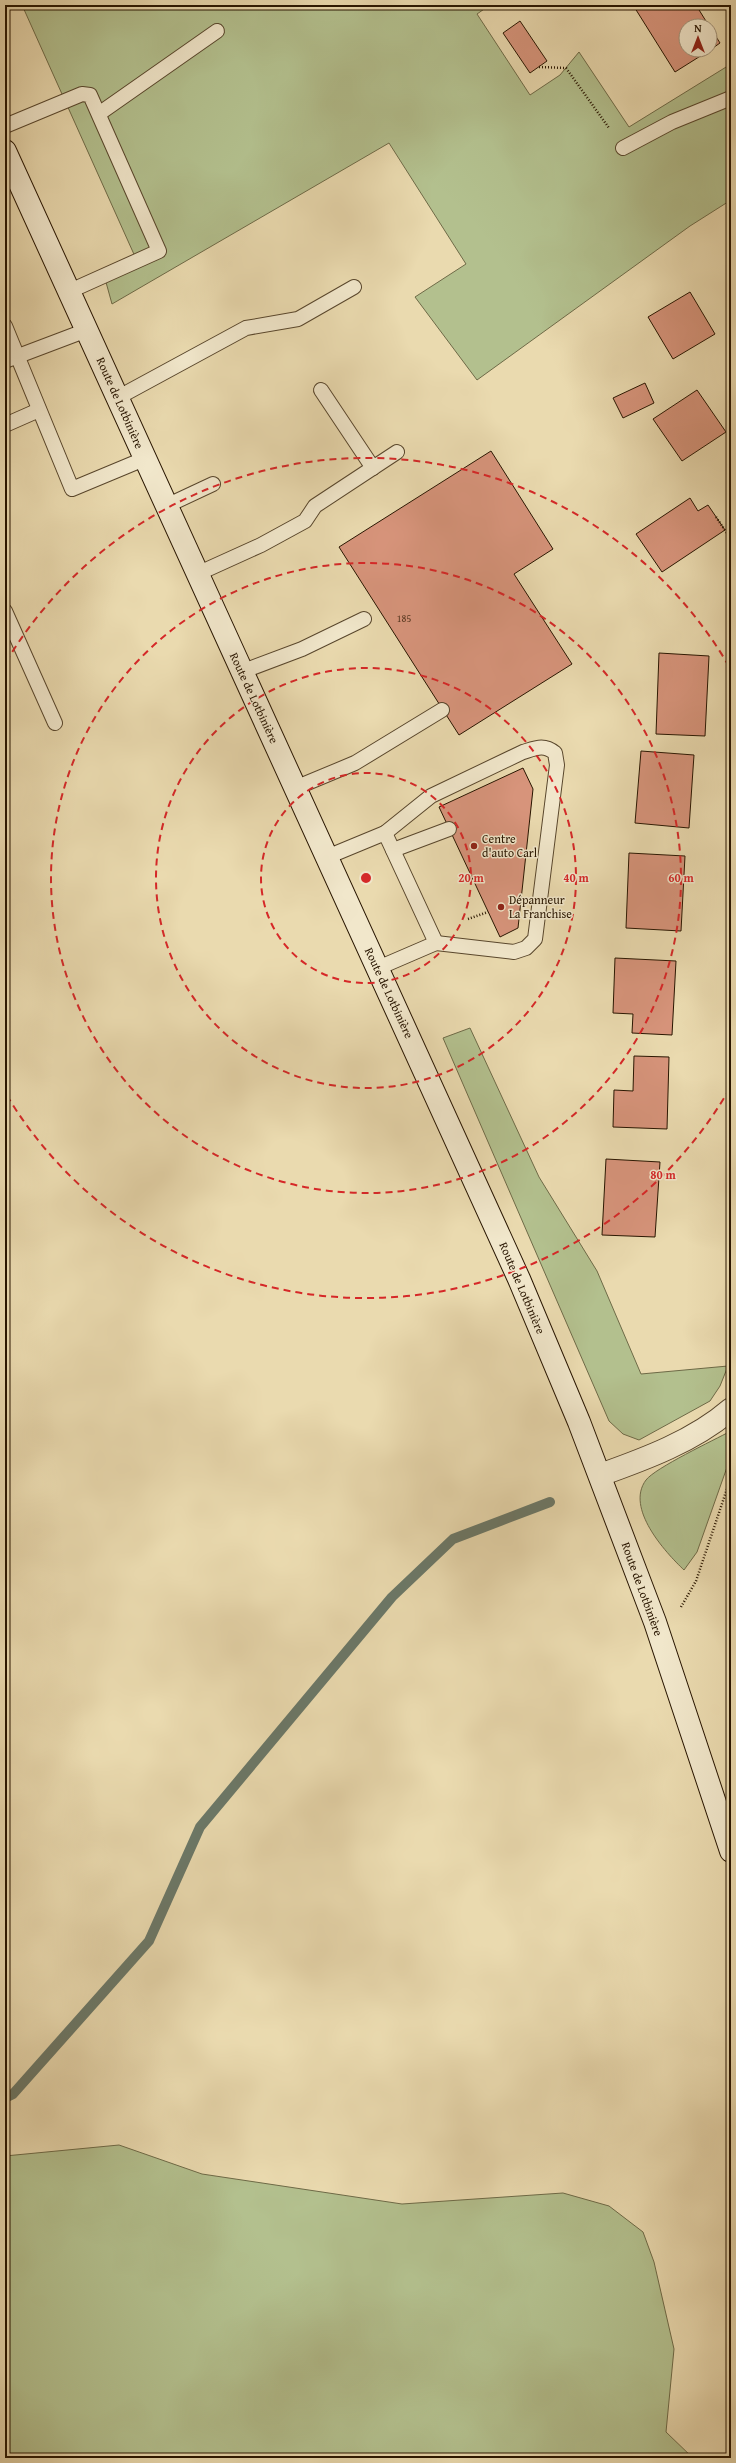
<svg xmlns="http://www.w3.org/2000/svg" width="736" height="2463" font-family="'Gentium Book Plus',serif">
<style>
.green{fill:#b3c08e;stroke:#6e6a47}
.lines{fill:none;stroke-linecap:round;stroke-linejoin:round}
.stream{stroke:#6b7868;stroke-width:10}
.building{fill:#d7947b;stroke:#281500}
.service-casing{stroke:#58462c;stroke-width:16}
.tertiary-casing{stroke:#58462c;stroke-width:24}
.secondary-casing{stroke:#281500;stroke-width:24}
.path{stroke:#281500;stroke-width:2.5;stroke-dasharray:1 2;stroke-linecap:butt}
.service{stroke:#f1e7cb;stroke-width:14}
.tertiary{stroke:#f1e7cb;stroke-width:22}
.secondary{stroke:#f1e7cb;stroke-width:22}
.ring{fill:none;stroke:#d62828;stroke-width:2;stroke-dasharray:7 5}
.poi-dot{fill:#8f2418;stroke:#f1e7cb;stroke-width:1.5}
.labels{text-anchor:middle;stroke-width:3;stroke-linejoin:round;paint-order:stroke}
.number-label{font-size:10px;fill:#54351f}
.street-label{font-size:12px;fill:#281500;stroke:#f1e7cb}
.poi-label{font-size:12px;fill:#281500;stroke:#f1e7cb;text-anchor:start}
.centre{fill:#d62828;stroke:#f1e7cb;stroke-width:2}
.ring-label{font-size:12px;text-anchor:middle;font-weight:bold;fill:#d62828;stroke:#f1e7cb;stroke-width:3;stroke-linejoin:round;paint-order:stroke}
</style>
<rect width="100%" height="100%" fill="#eadaaf"/>
<filter id="stains"><feTurbulence type="fractalNoise" baseFrequency=".005" numOctaves="4"/><feColorMatrix values="0 0 0 0 .2 0 0 0 0 .09 0 0 0 0 .02 0 0 0 .5 -.17"/></filter>
<radialGradient id="worn" r=".72"><stop offset=".6" stop-color="#630" stop-opacity="0"/><stop offset="1" stop-color="#630" stop-opacity=".3"/></radialGradient>
<g class="green">
<polygon points="22,5 490,5 477,14 530,95 560,75 579,52 629,127 731,64 731,200 690,226 477,380 415,297 466,264 389,143 112,304 104,275 137,261"/>
<polygon points="470,1028 539,1177 597,1271 641,1374 728,1366 720,1386 710,1401 639,1440 623,1434 609,1421 443,1038"/>
<path d="M 731,1431 L 731,1456 L 697,1552 L 684,1570 C 665,1552 625,1508 646,1480 C 655,1468 714,1440 731,1431 Z"/>
<polygon points="119,2145 202,2174 402,2204 563,2193 609,2206 643,2232 654,2262 674,2349 666,2432 693,2458 5,2458 5,2156"/>
</g>
<g class="lines">
<polyline class="stream" points="5,2098 13,2094 149,1941 200,1827 392,1597 453,1539 550,1502"/>
</g>
<g class="building">
<polygon points="633,5 696,5 709,26 686,26 686,50 710,50 675,72"/>
<polygon points="520,21 547,61 530,73 503,33"/>
<polygon points="710,27 720,43 710,50"/>
<polygon points="690,292 715,334 673,359 648,317"/>
<polygon points="645,383 654,403 623,418 613,398"/>
<polygon points="697,390 726,432 682,461 653,419"/>
<polygon points="491,451 553,549 514,574 572,664 459,735 339,547"/>
<polygon points="690,498 698,511 708,505 725,530 662,572 636,534"/>
<polygon points="659,653 709,656 705,736 656,734"/>
<polygon points="641,751 694,755 689,828 635,823"/>
<polygon points="523,768 533,789 518,928 500,937 439,807"/>
<polygon points="629,853 685,856 681,931 626,928"/>
<polygon points="615,958 676,961 672,1035 632,1033 633,1014 613,1013"/>
<polygon points="634,1056 669,1057 667,1129 613,1127 614,1090 633,1091"/>
<polygon points="606,1159 660,1162 655,1237 602,1235"/>
</g>
<g class="lines">
<defs>
<g id="service">
<polyline points="100,113 217,31"/>
<polyline points="5,126 82,94 90,95 159,251 70,291"/>
<polyline points="623,148 672,122 731,98"/>
<polyline points="5,326 72,489 144,459"/>
<polyline points="5,361 87,330"/>
<polyline points="321,390 373,468"/>
<polyline points="117,398 246,328 298,319 354,287"/>
<polyline points="5,425 39,410"/>
<polyline points="166,506 213,484"/>
<polyline points="197,574 261,545 305,521 315,506 397,452"/>
<polyline points="5,611 55,723"/>
<polyline points="241,672 302,649 364,619"/>
<polyline points="295,788 355,763 442,710"/>
<path d="M 385,833 L 431,796 L 523,752 C 536,748 544,744 555,753 L 557,765 L 535,939 L 526,948 L 514,952 L 436,943"/>
<polyline points="393,850 449,829"/>
<polyline points="327,857 385,833 436,943 378,968"/>
</g>
<path id="tertiary" d="M 600,1475 C 645,1459 694,1441 731,1409"/>
<polyline id="secondary" points="5,151 519,1279 579,1422 655,1622 731,1851"/>
</defs>
<use href="#service" class="service-casing"/>
<use href="#tertiary" class="tertiary-casing"/>
<use href="#secondary" class="secondary-casing"/>
<g class="path">
<polyline points="539,67 566,68 609,128"/>
<polyline points="716,517 731,539"/>
<polyline points="468,919 488,912"/>
<polyline points="681,1607 696,1581 731,1477"/>
</g>
<use href="#service" class="service"/>
<use href="#tertiary" class="tertiary"/>
<use href="#secondary" class="secondary"/>
</g>
<g class="ring">
<circle cx="366" cy="878" r="105"/>
<circle cx="366" cy="878" r="210"/>
<circle cx="366" cy="878" r="315"/>
<path d="M730 1088A420 420 0 0 1 6 1094M6 662A420 420 0 0 1 730 668"/>
</g>
<g class="poi-dot">
<circle cx="474" cy="846" r="4"/>
<circle cx="501" cy="907" r="4"/>
</g>
<g class="labels">
<g class="number-label">
<text x="404" y="622">185</text>
</g>
<g class="street-label">
<text transform="translate(120 403) rotate(66)" y="4">Route de Lotbinière</text>
<text transform="translate(254 698) rotate(65)" y="4">Route de Lotbinière</text>
<text transform="translate(389 993) rotate(65)" y="4">Route de Lotbinière</text>
<text transform="translate(522 1288) rotate(67)" y="4">Route de Lotbinière</text>
<text transform="translate(642 1589) rotate(70)" y="4">Route de Lotbinière</text>
</g>
<g class="poi-label">
<text x="482" y="843">Centre<tspan x="482" dy="14">d'auto Carl</tspan></text>
<text x="509" y="904">Dépanneur<tspan x="509" dy="14">La Franchise</tspan></text>
</g>
</g>
<circle cx="366" cy="878" r="6" class="centre"/>
<g class="ring-label">
<text x="471" y="882">20 m</text>
<text x="576" y="882">40 m</text>
<text x="681" y="882">60 m</text>
<text x="663" y="1179">80 m</text>
</g>
<rect width="736" height="2463" fill="none" stroke="#eadaaf" stroke-width="20"/>
<rect x="6" y="6" width="724" height="2451" fill="none" stroke="#281500" stroke-width="2"/>
<rect x="10" y="10" width="716" height="2443" fill="none" stroke="#281500"/>
<g transform="translate(698 38)"><circle r="19" fill="#f1e7cb" stroke="#a1937a"/>
<path d="M0-3L7 15L0 10L-7 15Z" fill="#8f2418"/>
<text y="-6" font-size="11" font-weight="bold" text-anchor="middle" fill="#281500">N</text>
</g>
<rect width="100%" height="100%" filter="url(#stains)"/>
<rect width="100%" height="100%" fill="url(#worn)"/>
</svg>
